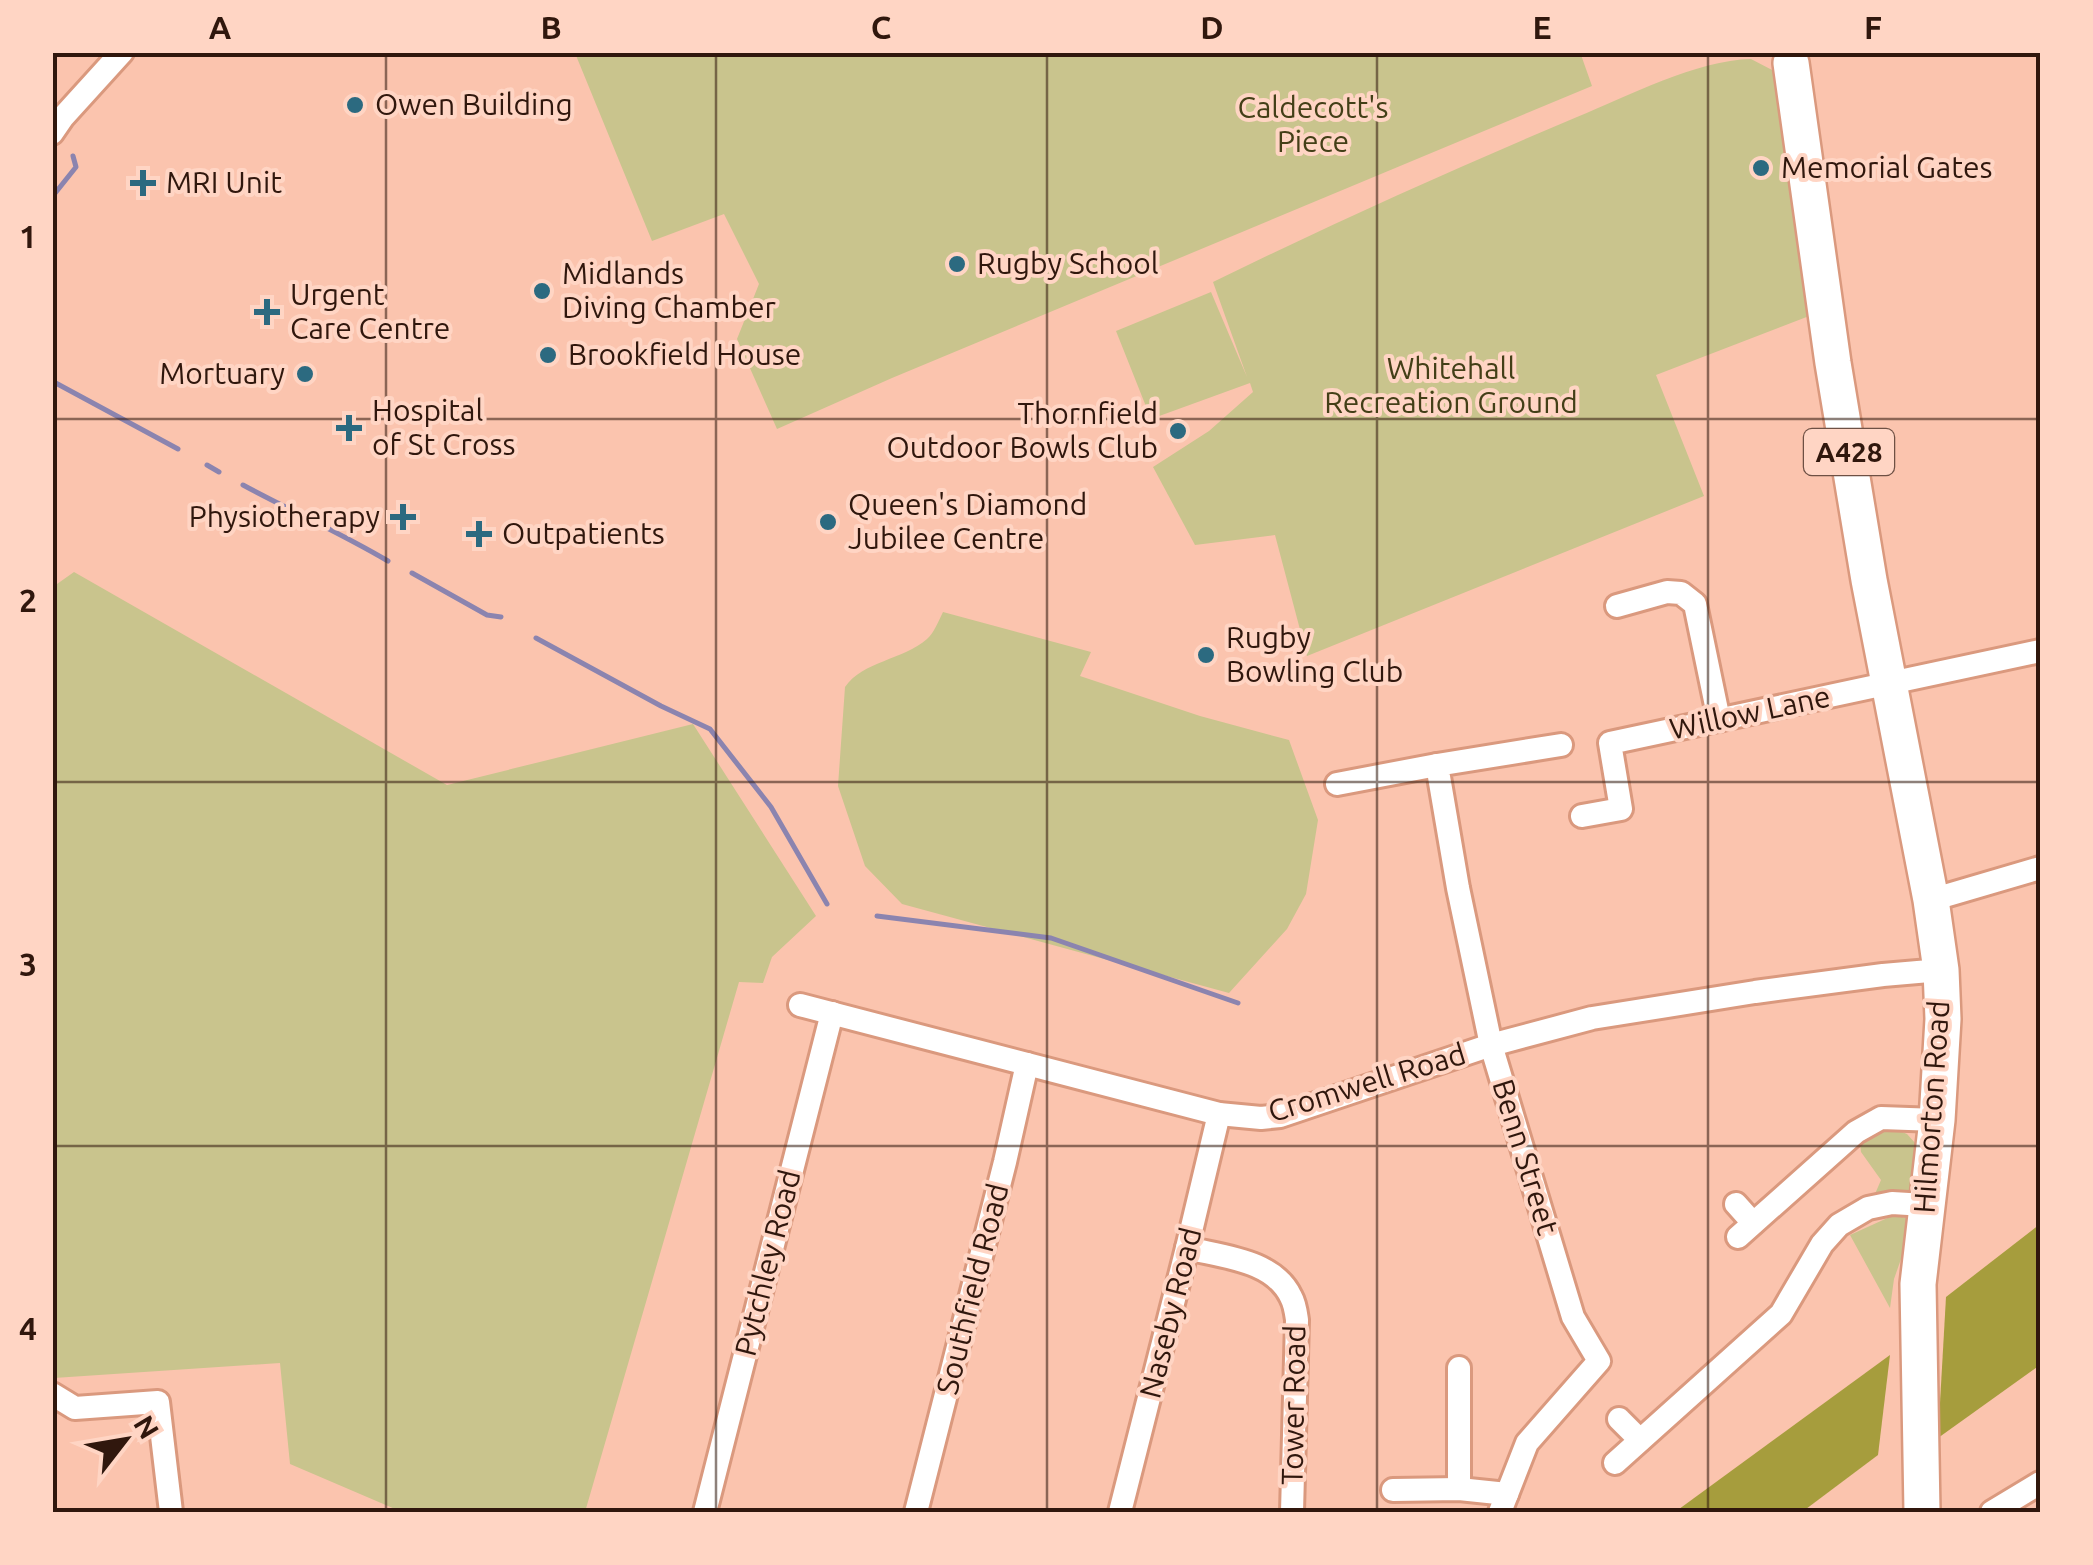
<svg xmlns="http://www.w3.org/2000/svg" width="2093" height="1565" font-family="Ubuntu,sans-serif">
<style>
.green{fill:#c9c48d}
.forest{fill:#a69d3d}
.lines{fill:none;stroke-linecap:round;stroke-linejoin:round}
.stream{stroke:#8b84af;stroke-width:5}
.minor-casing{stroke:#da997e;stroke-width:28}
.highway-casing{stroke:#da997e;stroke-width:40}
.minor{stroke:#fff;stroke-width:22}
.highway{stroke:#fff;stroke-width:35}
.grid{fill:none;stroke:#30170d;stroke-width:2.5;stroke-opacity:0.55}
.poi-dot{fill:#2c6a80;stroke:#ffd5c4;stroke-width:4}
.labels{text-anchor:middle;stroke-width:8;stroke-linejoin:round;paint-order:stroke}
.shield{fill:#ffd5c4;stroke:#6e5044;stroke-width:2.5}
.shield-label{font-size:28px;font-weight:bold;fill:#30170d}
.poi-label{font-size:30px;fill:#30170d;stroke:#ffd5c4;text-anchor:start}
.park-label{font-size:30px;fill:#433f17;stroke:#ffd5c4}
.street-label{font-size:30px;fill:#30170d;stroke:#ffd5c4}
.neatline{fill:none;stroke:#30170d;stroke-width:4}
.grid-label{font-size:32px;text-anchor:middle;font-weight:bold;fill:#30170d}
</style>
<rect width="100%" height="100%" fill="#fbc4ae"/>
<g class="green">
<polygon points="1580,52 1592,86 892,378 777,429 737,339 759,284 724,214 652,241 575,53"/>
<path d="M 1751,59 L 1774,71 L 1817,313 L 1656,375 L 1704,496 L 1307,656 L 1275,535 L 1195,545 L 1153,467 L 1209,431 L 1253,392 L 1250,383 L 1151,419 L 1116,331 L 1211,292 L 1247,377 L 1213,282 C 1333,223 1454,169 1577,117 C 1628,96 1697,60 1751,59 Z"/>
<polygon points="74,572 447,785 693,724 816,916 772,957 763,983 739,982 585,1512 402,1512 290,1464 280,1363 54,1378 52,595 57,584"/>
<path d="M 943,612 L 1091,652 L 1080,676 L 1200,716 L 1289,740 L 1318,820 L 1306,894 L 1287,929 L 1229,993 L 902,904 L 865,866 L 838,786 L 845,687 C 863,661 903,660 927,639 C 934,633 939,620 943,612 Z"/>
<polygon points="1895,1129 1907,1134 1916,1144 1914,1180 1906,1196 1872,1201 1881,1180 1861,1152 1860,1143 1880,1131"/>
<polygon points="1894,1215 1906,1218 1907,1242 1894,1279 1890,1308 1850,1235"/>
</g>
<g class="forest">
<polygon points="2040,1224 2040,1365 1938,1438 1946,1297"/>
<polygon points="1890,1355 1878,1455 1802,1512 1675,1512"/>
</g>
<g class="lines">
<g class="stream">
<polyline points="52,197 76,167 73,156"/>
<polyline points="52,381 178,449"/>
<polyline points="207,465 219,472"/>
<path d="M 243,485 C 291,511 341,533 388,561"/>
<polyline points="412,573 487,615 501,617"/>
<polyline points="536,638 661,706 710,729 771,807 827,904"/>
<polyline points="877,916 1051,938 1238,1003"/>
</g>
<defs>
<g id="minor">
<polyline points="52,133 63,117 122,52"/>
<polyline points="1617,606 1667,592 1681,593 1695,604 1719,720"/>
<polyline points="1337,784 1437,765"/>
<polyline points="1582,816 1621,809 1610,743 2040,651"/>
<polyline points="1931,900 2040,868"/>
<polyline points="800,1005 1219,1114 1261,1118 1280,1116 1491,1045 1592,1018 1755,992 1883,975 1941,970"/>
<polyline points="1736,1204 1753,1223"/>
<polyline points="1738,1237 1856,1132 1881,1118 1937,1120"/>
<path d="M 1187,1248 C 1223,1257 1274,1260 1291,1297 C 1295,1304 1296,1313 1297,1320 L 1292,1512"/>
<polyline points="1459,1368 1459,1489"/>
<polyline points="52,1394 75,1408 158,1402 171,1512"/>
<polyline points="1619,1419 1640,1440"/>
<polyline points="1615,1463 1781,1314 1822,1244 1839,1225 1868,1208 1892,1203 1925,1205"/>
<polyline points="1393,1490 1459,1489 1507,1494"/>
<polyline points="705,1512 832,1013"/>
<polyline points="916,1512 1005,1162 1027,1064"/>
<polyline points="1120,1512 1187,1248 1219,1114"/>
<polyline points="1500,1512 1527,1443 1599,1361 1573,1317 1491,1045 1458,888 1437,765 1561,745"/>
<polyline points="1992,1512 2040,1483"/>
</g>
<polyline id="highway" points="1791,63 1833,363 1869,580 1931,900 1941,970 1943,1019 1937,1120 1918,1284 1922,1512"/>
</defs>
<use href="#minor" class="minor-casing"/>
<use href="#highway" class="highway-casing"/>
<use href="#minor" class="minor"/>
<use href="#highway" class="highway"/>
</g>
<path class="grid" d="M 386,52 L 386,1512M 716,52 L 716,1512M 1047,52 L 1047,1512M 1377,52 L 1377,1512M 1708,52 L 1708,1512M 52,419 L 2040,419M 52,782 L 2040,782M 52,1146 L 2040,1146"/>
<g class="poi-dot">
<circle cx="355" cy="105" r="10"/>
<circle cx="1761" cy="168" r="10"/>
<path d="M138 168h10v10h10v10h-10v10h-10v-10h-10v-10h10z"/>
<circle cx="957" cy="264" r="10"/>
<circle cx="542" cy="291" r="10"/>
<path d="M262 297h10v10h10v10h-10v10h-10v-10h-10v-10h10z"/>
<circle cx="548" cy="355" r="10"/>
<circle cx="305" cy="374" r="10"/>
<path d="M344 413h10v10h10v10h-10v10h-10v-10h-10v-10h10z"/>
<circle cx="1178" cy="431" r="10"/>
<path d="M398 502h10v10h10v10h-10v10h-10v-10h-10v-10h10z"/>
<circle cx="828" cy="522" r="10"/>
<path d="M474 519h10v10h10v10h-10v10h-10v-10h-10v-10h10z"/>
<circle cx="1206" cy="655" r="10"/>
</g>
<g class="labels">
<rect class="shield" x="1804" y="429" width="90" height="46" rx="8"/>
<g class="shield-label">
<text x="1849" y="462">A428</text>
</g>
<g class="poi-label">
<text x="375" y="115">Owen Building</text>
<text x="1781" y="178">Memorial Gates</text>
<text x="166" y="193">MRI Unit</text>
<text x="977" y="274">Rugby School</text>
<text x="562" y="284">Midlands<tspan x="562" dy="34">Diving Chamber</tspan></text>
<text x="290" y="305">Urgent<tspan x="290" dy="34">Care Centre</tspan></text>
<text x="568" y="365">Brookfield House</text>
<text x="285" y="384" text-anchor="end">Mortuary</text>
<text x="372" y="421">Hospital<tspan x="372" dy="34">of St Cross</tspan></text>
<text x="1158" y="424" text-anchor="end">Thornfield<tspan x="1158" dy="34">Outdoor Bowls Club</tspan></text>
<text x="848" y="515">Queen's Diamond<tspan x="848" dy="34">Jubilee Centre</tspan></text>
<text x="380" y="527" text-anchor="end">Physiotherapy</text>
<text x="502" y="544">Outpatients</text>
<text x="1226" y="648">Rugby<tspan x="1226" dy="34">Bowling Club</tspan></text>
</g>
<g class="park-label">
<text x="1313" y="118">Caldecott's<tspan x="1313" dy="34">Piece</tspan></text>
<text x="1451" y="379">Whitehall<tspan x="1451" dy="34">Recreation Ground</tspan></text>
</g>
<g class="street-label">
<text transform="translate(1750 713) rotate(-12)" y="10">Willow Lane</text>
<text transform="translate(1367 1083) rotate(-17)" y="10">Cromwell Road</text>
<text transform="translate(1932 1107) rotate(-86)" y="10">Hilmorton Road</text>
<text transform="translate(1525 1157) rotate(73)" y="10">Benn Street</text>
<text transform="translate(768 1263) rotate(-76)" y="10">Pytchley Road</text>
<text transform="translate(973 1289) rotate(-76)" y="10">Southfield Road</text>
<text transform="translate(1171 1313) rotate(-76)" y="10">Naseby Road</text>
<text transform="translate(1294 1405) rotate(-89)" y="10">Tower Road</text>
</g>
</g>
<rect width="2093" height="1565" fill="none" stroke="#ffd5c4" stroke-width="110"/>
<g transform="translate(125 1440) rotate(59)" stroke="#ffd5c4" stroke-width="8" paint-order="stroke">
<path d="M0-8L18 38L0 25L-18 38Z" fill="#30170d"/>
<text y="-15" font-size="28" font-weight="bold" text-anchor="middle" fill="#30170d">N</text>
</g>
<rect x="55" y="55" width="1983" height="1455" class="neatline"/>
<g class="grid-label">
<text x="220" y="39">A</text>
<text x="551" y="39">B</text>
<text x="881" y="39">C</text>
<text x="1212" y="39">D</text>
<text x="1542" y="39">E</text>
<text x="1873" y="39">F</text>
<text x="28" y="248">1</text>
<text x="28" y="612">2</text>
<text x="28" y="976">3</text>
<text x="28" y="1340">4</text>
</g>
</svg>
